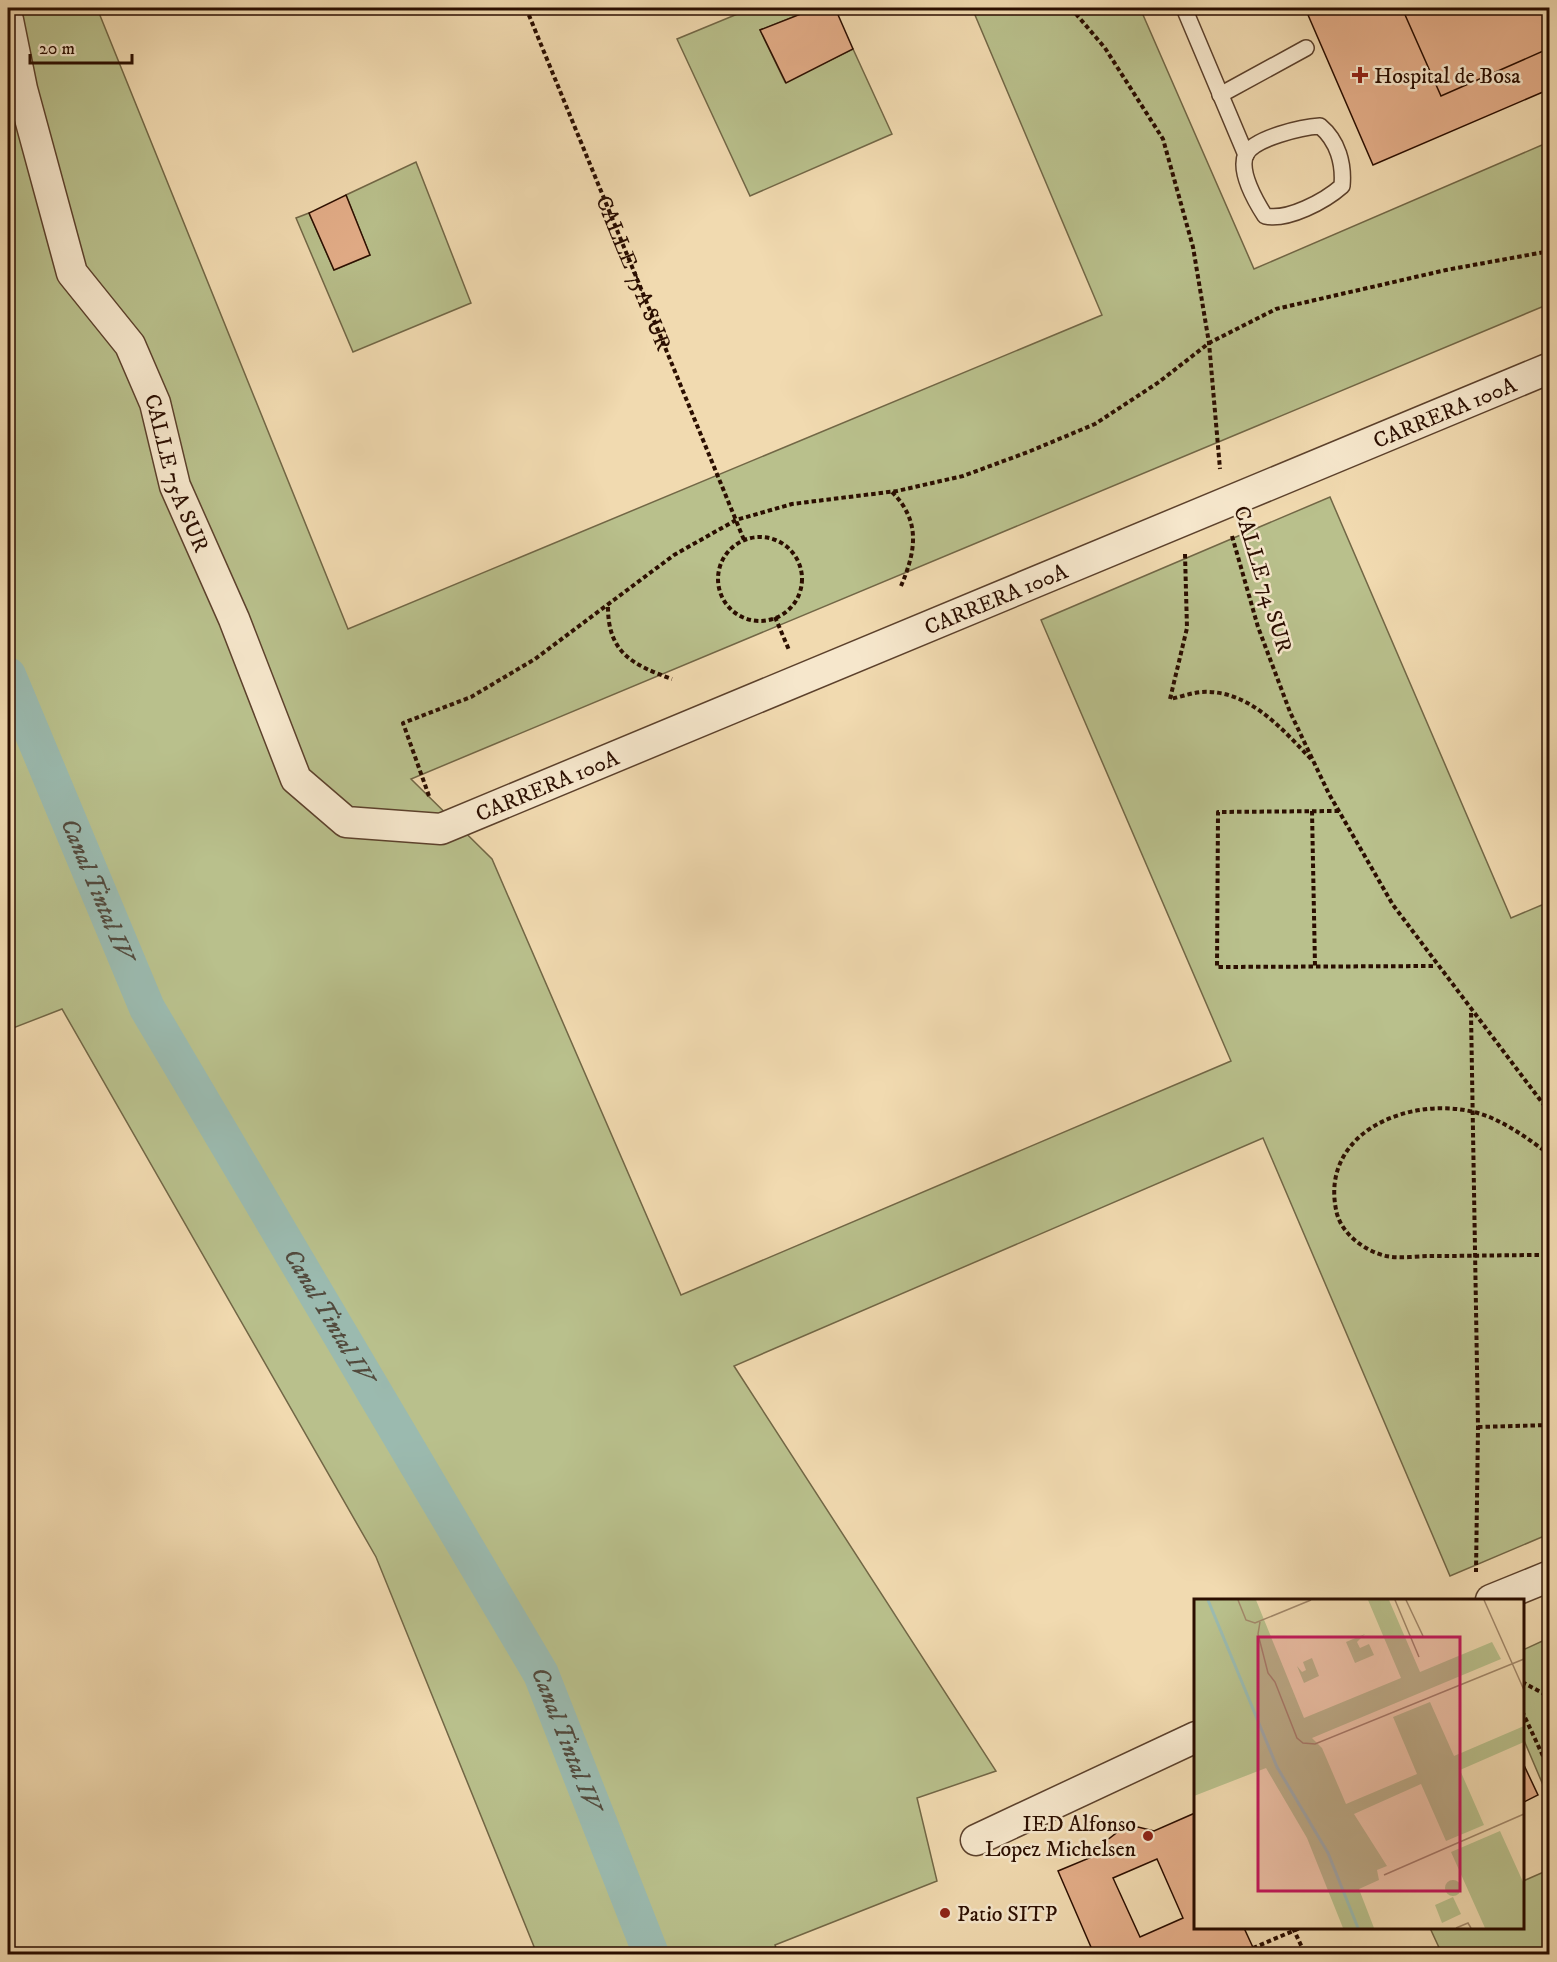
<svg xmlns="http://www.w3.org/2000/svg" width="1557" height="1962" font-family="'IM FELL DW Pica',serif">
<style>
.green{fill:#b9c08c;stroke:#726746;stroke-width:1.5}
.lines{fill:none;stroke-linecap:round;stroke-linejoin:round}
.canal{stroke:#9bbaaf;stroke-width:36}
.building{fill:#e3ad88;stroke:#2b0e00;stroke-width:1.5;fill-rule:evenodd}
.service-casing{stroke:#5c412c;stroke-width:18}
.minor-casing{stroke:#5c412c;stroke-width:33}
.path{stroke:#2b0e00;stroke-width:4;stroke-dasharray:4.5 3;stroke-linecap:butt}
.service{stroke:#f6e7cc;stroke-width:15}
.minor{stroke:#f6e7cc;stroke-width:30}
.poi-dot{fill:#8f2418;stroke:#f6e7cc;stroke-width:2}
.labels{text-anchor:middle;stroke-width:5;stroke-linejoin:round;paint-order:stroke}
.poi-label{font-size:22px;fill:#2b0e00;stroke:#f6e7cc;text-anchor:start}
.street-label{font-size:22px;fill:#2b0e00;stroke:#f6e7cc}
.water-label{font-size:24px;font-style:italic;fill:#524a3d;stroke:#f6e7cc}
.inset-river{fill:none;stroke:#9bbaaf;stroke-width:3}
.inset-road{fill:none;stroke:#a2886a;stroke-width:1.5}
.view{fill:#c2185b;fill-opacity:0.15;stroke:#c2185b;stroke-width:3}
.inset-edge{fill:none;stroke:#2b0e00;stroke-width:3}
</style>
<rect width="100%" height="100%" fill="#f1dab0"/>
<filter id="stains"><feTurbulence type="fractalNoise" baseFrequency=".00333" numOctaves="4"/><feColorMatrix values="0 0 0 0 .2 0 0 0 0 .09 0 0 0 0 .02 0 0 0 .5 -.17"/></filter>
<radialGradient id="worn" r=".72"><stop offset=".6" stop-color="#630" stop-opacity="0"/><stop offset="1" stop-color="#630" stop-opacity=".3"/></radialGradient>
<g class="green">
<polygon points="8,8 97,8 348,629 1102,315 972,8 1140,8 1254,269 1549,142 1549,304 411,779 492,859 681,1295 1231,1061 1041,620 1330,497 1511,918 1549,902 1549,1534 1450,1576 1263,1138 734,1366 996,1771 917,1798 937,1881 775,1945 778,1954 537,1954 376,1557 62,1009 8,1030"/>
<polygon points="752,8 816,8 760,30 785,82 853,49 892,134 750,196 677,39"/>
<polygon points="416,162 471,303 353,352 296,218 309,213 334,270 370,255 346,195"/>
<polygon points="1549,1638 1549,1799 1523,1738 1523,1650"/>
<polygon points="1546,1871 1550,1880 1549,1954 1442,1954 1430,1928 1522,1928 1523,1881"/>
</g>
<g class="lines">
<path class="canal" id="s1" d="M 8,675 L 147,1008 L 541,1674 L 651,1954"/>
</g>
<g class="building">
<polygon points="816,8 835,8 853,49 786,83 760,30"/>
<polygon points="1305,8 1550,8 1550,89 1373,165"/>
<polygon points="1402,8 1550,8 1550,48 1441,96"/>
<polygon points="346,195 370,255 334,270 309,213"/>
<polygon points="1522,1761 1538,1795 1522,1803"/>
<path d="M 1195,1813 L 1196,1928 L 1244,1928 L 1256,1954 L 1094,1954 L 1058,1871 L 1099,1854 L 1106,1841 L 1119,1831 L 1138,1827 L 1154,1831 ZM 1157,1859 L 1183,1918 L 1140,1937 L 1113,1878 Z"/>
</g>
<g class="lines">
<defs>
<g id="service">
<polyline points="1184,8 1246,155"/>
<polyline points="1220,95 1306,48"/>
<path d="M 1320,126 C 1338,141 1344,164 1342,186 C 1325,201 1288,221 1265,216 C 1256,202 1238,171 1246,154 C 1255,138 1302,127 1320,126 Z"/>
</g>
<g id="minor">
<path id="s3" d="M 8,20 L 22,89 L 72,273 L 130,345 L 155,403 L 175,486 L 234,619 L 296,779 L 346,822 L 441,829 L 1550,368"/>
<polyline points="1491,1600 1550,1576"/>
<polyline points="976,1840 1196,1737"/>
</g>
</defs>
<use href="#service" class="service-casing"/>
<use href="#minor" class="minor-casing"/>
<g class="path">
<path id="s2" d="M 526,8 L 744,540"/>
<polyline points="1071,8 1105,48 1163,139 1193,247 1209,343 1220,469"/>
<path d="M 892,492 C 921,521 916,551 901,586"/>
<polyline points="1232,536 1258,627 1290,712 1329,794 1393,905 1550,1113"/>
<circle cx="760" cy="579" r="42"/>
<path d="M 1185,554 L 1187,628 L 1170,699 C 1180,697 1191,693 1201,692 C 1249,689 1282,729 1312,760"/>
<path d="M 608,607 C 608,653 633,665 672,679"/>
<polyline points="775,617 789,650"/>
<polyline points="429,796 403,723 471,697 535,659 674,555 736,520 792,504 897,491 963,476 1028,452 1095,424 1159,382 1209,343 1276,309 1446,270 1550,251"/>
<polyline points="1312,811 1315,966"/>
<polyline points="1339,811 1218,812 1217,967 1436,966"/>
<polyline points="1471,1013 1478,1427 1476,1572"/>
<path d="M 1550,1155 C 1533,1142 1515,1129 1496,1120 C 1429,1087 1315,1125 1337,1214 C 1343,1235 1365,1251 1386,1256 C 1400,1259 1417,1256 1431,1256 C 1471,1256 1510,1255 1550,1255"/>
<polyline points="1478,1427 1550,1425"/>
<polyline points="1522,1682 1550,1697"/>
<polyline points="1522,1711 1550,1771"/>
<polyline points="1293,1928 1305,1954"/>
<polyline points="1253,1948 1300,1928"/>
</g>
<use href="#service" class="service"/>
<use href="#minor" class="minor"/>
</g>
<g class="poi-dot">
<path d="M1357 66h6v6h6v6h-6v6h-6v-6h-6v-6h6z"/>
<circle cx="1148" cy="1836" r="6"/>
<circle cx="945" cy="1913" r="6"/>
</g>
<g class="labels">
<g class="poi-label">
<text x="1374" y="83">Hospital de Bosa</text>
<text x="1136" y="1831" text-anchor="end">IED Alfonso<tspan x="1136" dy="25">Lopez Michelsen</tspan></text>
<text x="957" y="1921">Patio SITP</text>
</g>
<g class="street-label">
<text dy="8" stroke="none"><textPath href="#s2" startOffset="286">CALLE 75A SUR</textPath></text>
<text dy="8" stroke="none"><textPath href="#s3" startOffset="2067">CARRERA 100A</textPath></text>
<text dy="8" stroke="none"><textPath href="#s3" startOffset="490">CALLE 75A SUR</textPath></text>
<text transform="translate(1264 579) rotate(73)" y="8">CALLE 74 SUR</text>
<text dy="8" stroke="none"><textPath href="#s3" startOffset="1581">CARRERA 100A</textPath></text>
<text dy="8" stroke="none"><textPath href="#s3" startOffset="1095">CARRERA 100A</textPath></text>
</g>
<g class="water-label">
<text dy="8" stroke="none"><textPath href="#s1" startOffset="232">Canal Tintal IV</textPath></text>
<text dy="8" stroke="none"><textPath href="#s1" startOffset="718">Canal Tintal IV</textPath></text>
<text dy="8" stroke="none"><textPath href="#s1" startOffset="1204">Canal Tintal IV</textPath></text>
</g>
</g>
<g transform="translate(1194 1599)">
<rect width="330" height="330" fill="#f1dab0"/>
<path d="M 0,1 L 62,1 L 110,119 L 207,79 L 174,1 L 195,1 L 226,73 L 298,43 L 307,60 L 118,139 L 128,149 L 152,205 L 223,175 L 199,118 L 236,103 L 260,157 L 330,127 L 330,143 L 266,171 L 290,226 L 252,242 L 227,185 L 160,215 L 193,267 L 183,271 L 185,281 L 165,290 L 180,329 L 149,329 L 113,239 L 72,169 L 0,197 ZM 171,35 L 163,43 L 166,49 L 175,45 L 180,56 L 161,64 L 152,43 ZM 118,59 L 125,77 L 110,84 L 103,67 L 108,73 L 112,71 L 109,63 ZM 306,232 L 330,285 L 330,329 L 291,329 L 257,253 ZM251 289a8 8 0 1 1 16 0a8 8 0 1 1-16 0ZM 259,298 L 267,315 L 248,324 L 241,306 Z" fill="#b9c08c"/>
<path class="inset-river" d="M 14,1 L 83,168 L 134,254 L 164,329"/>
<path class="inset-road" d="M 44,1 L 52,21 L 61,24 L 117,1M 201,1 L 225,58M 212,1 L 229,37M 290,1 L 330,91M 66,23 L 64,35 L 74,74 L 81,83 L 103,139 L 109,144 L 121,145 L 330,60M 190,276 L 330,215M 262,329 L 274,324 L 277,329"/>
<path class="view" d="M 64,38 L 266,38 L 266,292 L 64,292 Z"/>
<rect width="330" height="330" class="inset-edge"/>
</g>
<rect width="1557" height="1962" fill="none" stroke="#f1dab0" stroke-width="30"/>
<rect x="9" y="9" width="1539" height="1944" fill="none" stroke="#2b0e00" stroke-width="3"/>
<rect x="15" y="15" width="1527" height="1932" fill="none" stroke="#2b0e00" stroke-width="1.5"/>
<path d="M30 54v9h102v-9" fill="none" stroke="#2b0e00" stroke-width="3"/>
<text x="39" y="54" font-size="18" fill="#2b0e00" stroke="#f6e7cc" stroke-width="4.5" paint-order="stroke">20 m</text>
<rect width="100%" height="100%" filter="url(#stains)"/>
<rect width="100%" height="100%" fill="url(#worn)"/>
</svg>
